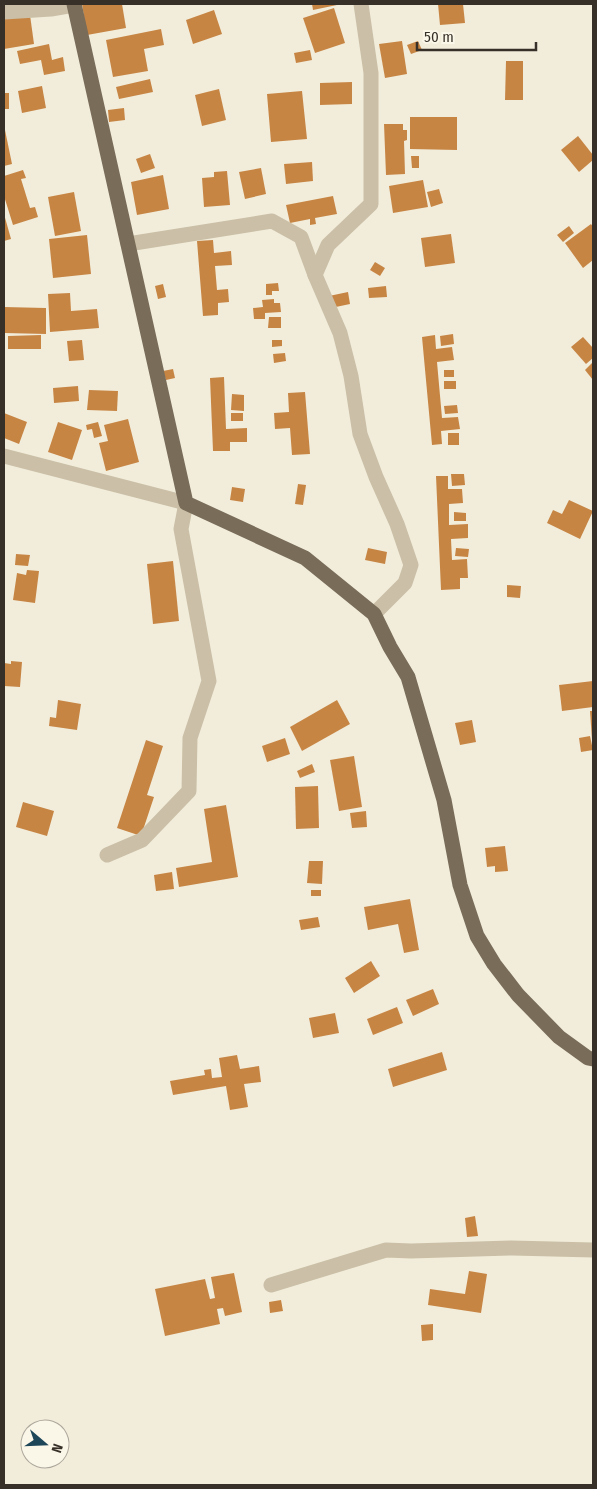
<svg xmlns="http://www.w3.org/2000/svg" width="597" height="1489" font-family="'Fira Sans Condensed',sans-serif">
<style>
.building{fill:#c78544}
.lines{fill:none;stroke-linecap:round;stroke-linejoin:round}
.minor{stroke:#cbc0a7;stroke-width:15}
.major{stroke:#796c59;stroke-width:15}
</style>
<rect width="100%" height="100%" fill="#f2eddb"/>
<g class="building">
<polygon points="82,4 122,4 126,28 87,35"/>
<polygon points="312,4 337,4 337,5 313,10"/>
<polygon points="438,4 463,4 465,23 440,25"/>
<polygon points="334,8 345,43 315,53 303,18"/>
<polygon points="214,10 222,34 193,44 186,20"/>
<polygon points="30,15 34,44 4,49 4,19"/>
<polygon points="161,29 164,45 144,49 148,71 113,77 106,40"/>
<polygon points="402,41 407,74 385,78 379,44"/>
<polygon points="418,41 422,50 411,54 407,45"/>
<polygon points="49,44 52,60 63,57 65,71 44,75 41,60 20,64 17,51"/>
<polygon points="310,50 312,60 296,63 294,53"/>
<polygon points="506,61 523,61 523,100 505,100"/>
<polygon points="150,79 153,92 119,99 116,87"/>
<polygon points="352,82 352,104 320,105 320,83"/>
<polygon points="42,86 46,108 22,113 18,91"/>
<polygon points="219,89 226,120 202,126 195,95"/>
<polygon points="302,91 307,139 271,142 267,94"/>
<rect x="4" y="93" width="5" height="16"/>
<polygon points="124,108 125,120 109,122 108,110"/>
<polygon points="410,117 457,117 457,150 410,149"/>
<polygon points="384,124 403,124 403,130 407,130 407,140 404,141 405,174 386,175"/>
<polygon points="5,130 12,164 4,166 4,131"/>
<polygon points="578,136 593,155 593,160 579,172 561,150"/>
<polygon points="150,154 155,168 141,173 136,159"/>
<polygon points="411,156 419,156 419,168 412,168"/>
<polygon points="312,162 313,181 286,184 284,164"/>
<polygon points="261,168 266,194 245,199 239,172"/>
<polygon points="23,170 26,178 21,179 30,208 35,207 38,217 13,225 4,196 4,176"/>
<polygon points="227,171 230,205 204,207 202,178 214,177 214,172"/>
<polygon points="163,175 169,209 137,215 131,182"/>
<polygon points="423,180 428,207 393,213 389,186"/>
<polygon points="439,189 443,203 431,207 427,192"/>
<polygon points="74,192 81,231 55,236 48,197"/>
<polygon points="333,196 337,214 315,218 316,224 310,225 310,219 290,223 286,205"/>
<polygon points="4,214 11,239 4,241"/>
<polygon points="591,224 593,227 593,260 583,268 565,243"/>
<polygon points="569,226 574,233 563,242 557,235"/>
<polygon points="451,234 455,263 425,267 421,238"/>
<polygon points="87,235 91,274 53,278 49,239"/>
<polygon points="213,240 214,253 231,251 232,265 215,266 217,290 228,289 229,302 218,303 218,315 203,316 197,241"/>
<polygon points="375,262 385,268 380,276 370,270"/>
<polygon points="278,283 279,291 272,291 272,295 266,295 266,284"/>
<polygon points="163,284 166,297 158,299 155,286"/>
<polygon points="386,286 387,297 369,298 368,288"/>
<polygon points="348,292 350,304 331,308 329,296"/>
<polygon points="70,293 71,311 97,309 99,328 50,332 48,294"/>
<polygon points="274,299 274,303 280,303 281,312 265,313 265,319 254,319 253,308 263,307 262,300"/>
<polygon points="4,307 46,308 46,334 4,333"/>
<polygon points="269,317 281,317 281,328 268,328"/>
<polygon points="453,334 454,344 441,346 440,336"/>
<polygon points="41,335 41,349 8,349 8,336"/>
<polygon points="435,335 436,349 452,347 454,360 437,362 442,418 458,417 460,429 441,431 442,444 432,445 422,337"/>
<polygon points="583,337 593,348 593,358 586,364 571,347"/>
<polygon points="82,340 84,360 69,361 67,341"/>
<polygon points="272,340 282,340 282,346 272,347"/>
<polygon points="285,353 286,361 274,363 273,354"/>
<polygon points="593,362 593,380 585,370"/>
<polygon points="173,369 175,378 166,380 163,371"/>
<rect x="444" y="370" width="10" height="7"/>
<polygon points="224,377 226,429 247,428 247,442 230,442 230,451 213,451 210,378"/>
<rect x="444" y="381" width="12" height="8"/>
<polygon points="78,386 79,401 54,403 53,388"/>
<polygon points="89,390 118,391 117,411 87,410"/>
<polygon points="305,392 310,454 292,455 290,428 275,429 274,413 289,412 288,393"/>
<polygon points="232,394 244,395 244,411 231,410"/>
<polygon points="457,405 458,413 445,414 444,406"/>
<polygon points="4,413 27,422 19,444 4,438"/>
<rect x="231" y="413" width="12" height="8"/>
<polygon points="128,419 139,462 106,471 99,443 108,441 104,425"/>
<polygon points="58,422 82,430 72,460 48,452"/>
<polygon points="98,422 102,436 94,438 92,429 87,430 86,425"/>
<rect x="448" y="433" width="11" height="12"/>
<polygon points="451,474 464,474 465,485 452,486"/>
<polygon points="436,476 448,476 448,489 462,489 463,503 449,504 449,525 468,524 468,538 451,539 452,560 467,559 468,578 460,578 460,589 441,590"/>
<polygon points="298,484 306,485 303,505 295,504"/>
<polygon points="232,487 245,489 243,502 230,500"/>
<polygon points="569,500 593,511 580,539 547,523 553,510 562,514"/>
<polygon points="454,512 466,513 466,521 454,521"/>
<polygon points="368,548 387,552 385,564 365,560"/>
<polygon points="456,548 469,549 468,557 455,556"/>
<polygon points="16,554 30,555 28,566 15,565"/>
<polygon points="173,561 179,621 153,624 147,564"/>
<polygon points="27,570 39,571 35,603 13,600 17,573 26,575"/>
<polygon points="507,585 521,586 520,598 507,597"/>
<polygon points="11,661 22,662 20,687 4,686 4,663 11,664"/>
<polygon points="593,681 593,707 562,711 559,685"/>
<polygon points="58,700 81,704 77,730 49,726 50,717 56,718"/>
<polygon points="337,700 350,724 302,751 290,727"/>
<polygon points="590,711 593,711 593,740 592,740"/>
<polygon points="472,720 476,742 460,745 455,723"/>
<polygon points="590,736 593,750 581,752 579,738"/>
<polygon points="285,738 290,754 267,762 262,746"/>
<polygon points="146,740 163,746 147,795 154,797 141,836 117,828"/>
<polygon points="354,756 362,807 339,811 330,760"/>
<polygon points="312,764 315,772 300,778 297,771"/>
<polygon points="318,786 319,828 296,829 295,787"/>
<polygon points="23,802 54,811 47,836 16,827"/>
<polygon points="226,805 238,877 179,887 176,868 212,862 204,809"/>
<polygon points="366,811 367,827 352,828 350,813"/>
<polygon points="505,846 508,871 495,872 495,866 487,867 485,848"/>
<polygon points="309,861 323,861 322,884 307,883"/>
<polygon points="172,872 174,889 156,891 154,875"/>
<rect x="311" y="890" width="10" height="6"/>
<polygon points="410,899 419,950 404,953 398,924 368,930 364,907"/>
<polygon points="318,917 320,927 301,930 299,920"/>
<polygon points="371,961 380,976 354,993 345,978"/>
<polygon points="433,989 439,1004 413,1016 406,1000"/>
<polygon points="397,1007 403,1023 373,1035 367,1019"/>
<polygon points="335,1013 339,1033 313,1038 309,1018"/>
<polygon points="442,1052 447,1070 393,1087 388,1069"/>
<polygon points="237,1055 240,1069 259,1066 261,1082 244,1084 248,1107 230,1110 226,1086 173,1095 170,1081 205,1075 204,1070 211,1069 212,1078 222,1077 219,1058"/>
<polygon points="475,1216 478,1236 467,1237 465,1218"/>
<polygon points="469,1271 487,1274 481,1313 428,1305 430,1289 465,1294"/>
<polygon points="234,1273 242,1312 225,1316 223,1308 217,1309 220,1324 165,1336 155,1289 205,1279 210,1299 215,1298 211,1277"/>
<polygon points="281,1300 283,1311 270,1313 269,1302"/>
<polygon points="433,1324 433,1340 422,1341 421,1325"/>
</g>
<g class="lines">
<g class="minor">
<polyline points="361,4 371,73 371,204 328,245 315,275 340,333 351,376 360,434 376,477 397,524 411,565 405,583 374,614"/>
<polyline points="4,12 51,9 74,5"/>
<polyline points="128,244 272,221 301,237 315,275"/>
<polyline points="4,456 186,503 181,529 209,681 190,738 189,791 142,840 107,855"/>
<polyline points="271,1285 386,1250 411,1251 512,1248 593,1250"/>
</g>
<polyline class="major" points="74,4 186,503 305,558 374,614 390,647 408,677 444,800 460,885 477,936 494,964 518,995 559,1037 588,1058 593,1059"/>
</g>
<rect width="597" height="1489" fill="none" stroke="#373028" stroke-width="10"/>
<g transform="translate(45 1444) rotate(109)"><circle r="24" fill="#faf6e8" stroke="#aca79b"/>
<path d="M0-4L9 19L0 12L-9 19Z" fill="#1d4659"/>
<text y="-8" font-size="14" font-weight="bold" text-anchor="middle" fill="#373028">N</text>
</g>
<path d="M417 42v8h119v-8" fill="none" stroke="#373028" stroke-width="2.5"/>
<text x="424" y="42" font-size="15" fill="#373028" stroke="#faf6e8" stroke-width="4" paint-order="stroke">50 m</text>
</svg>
